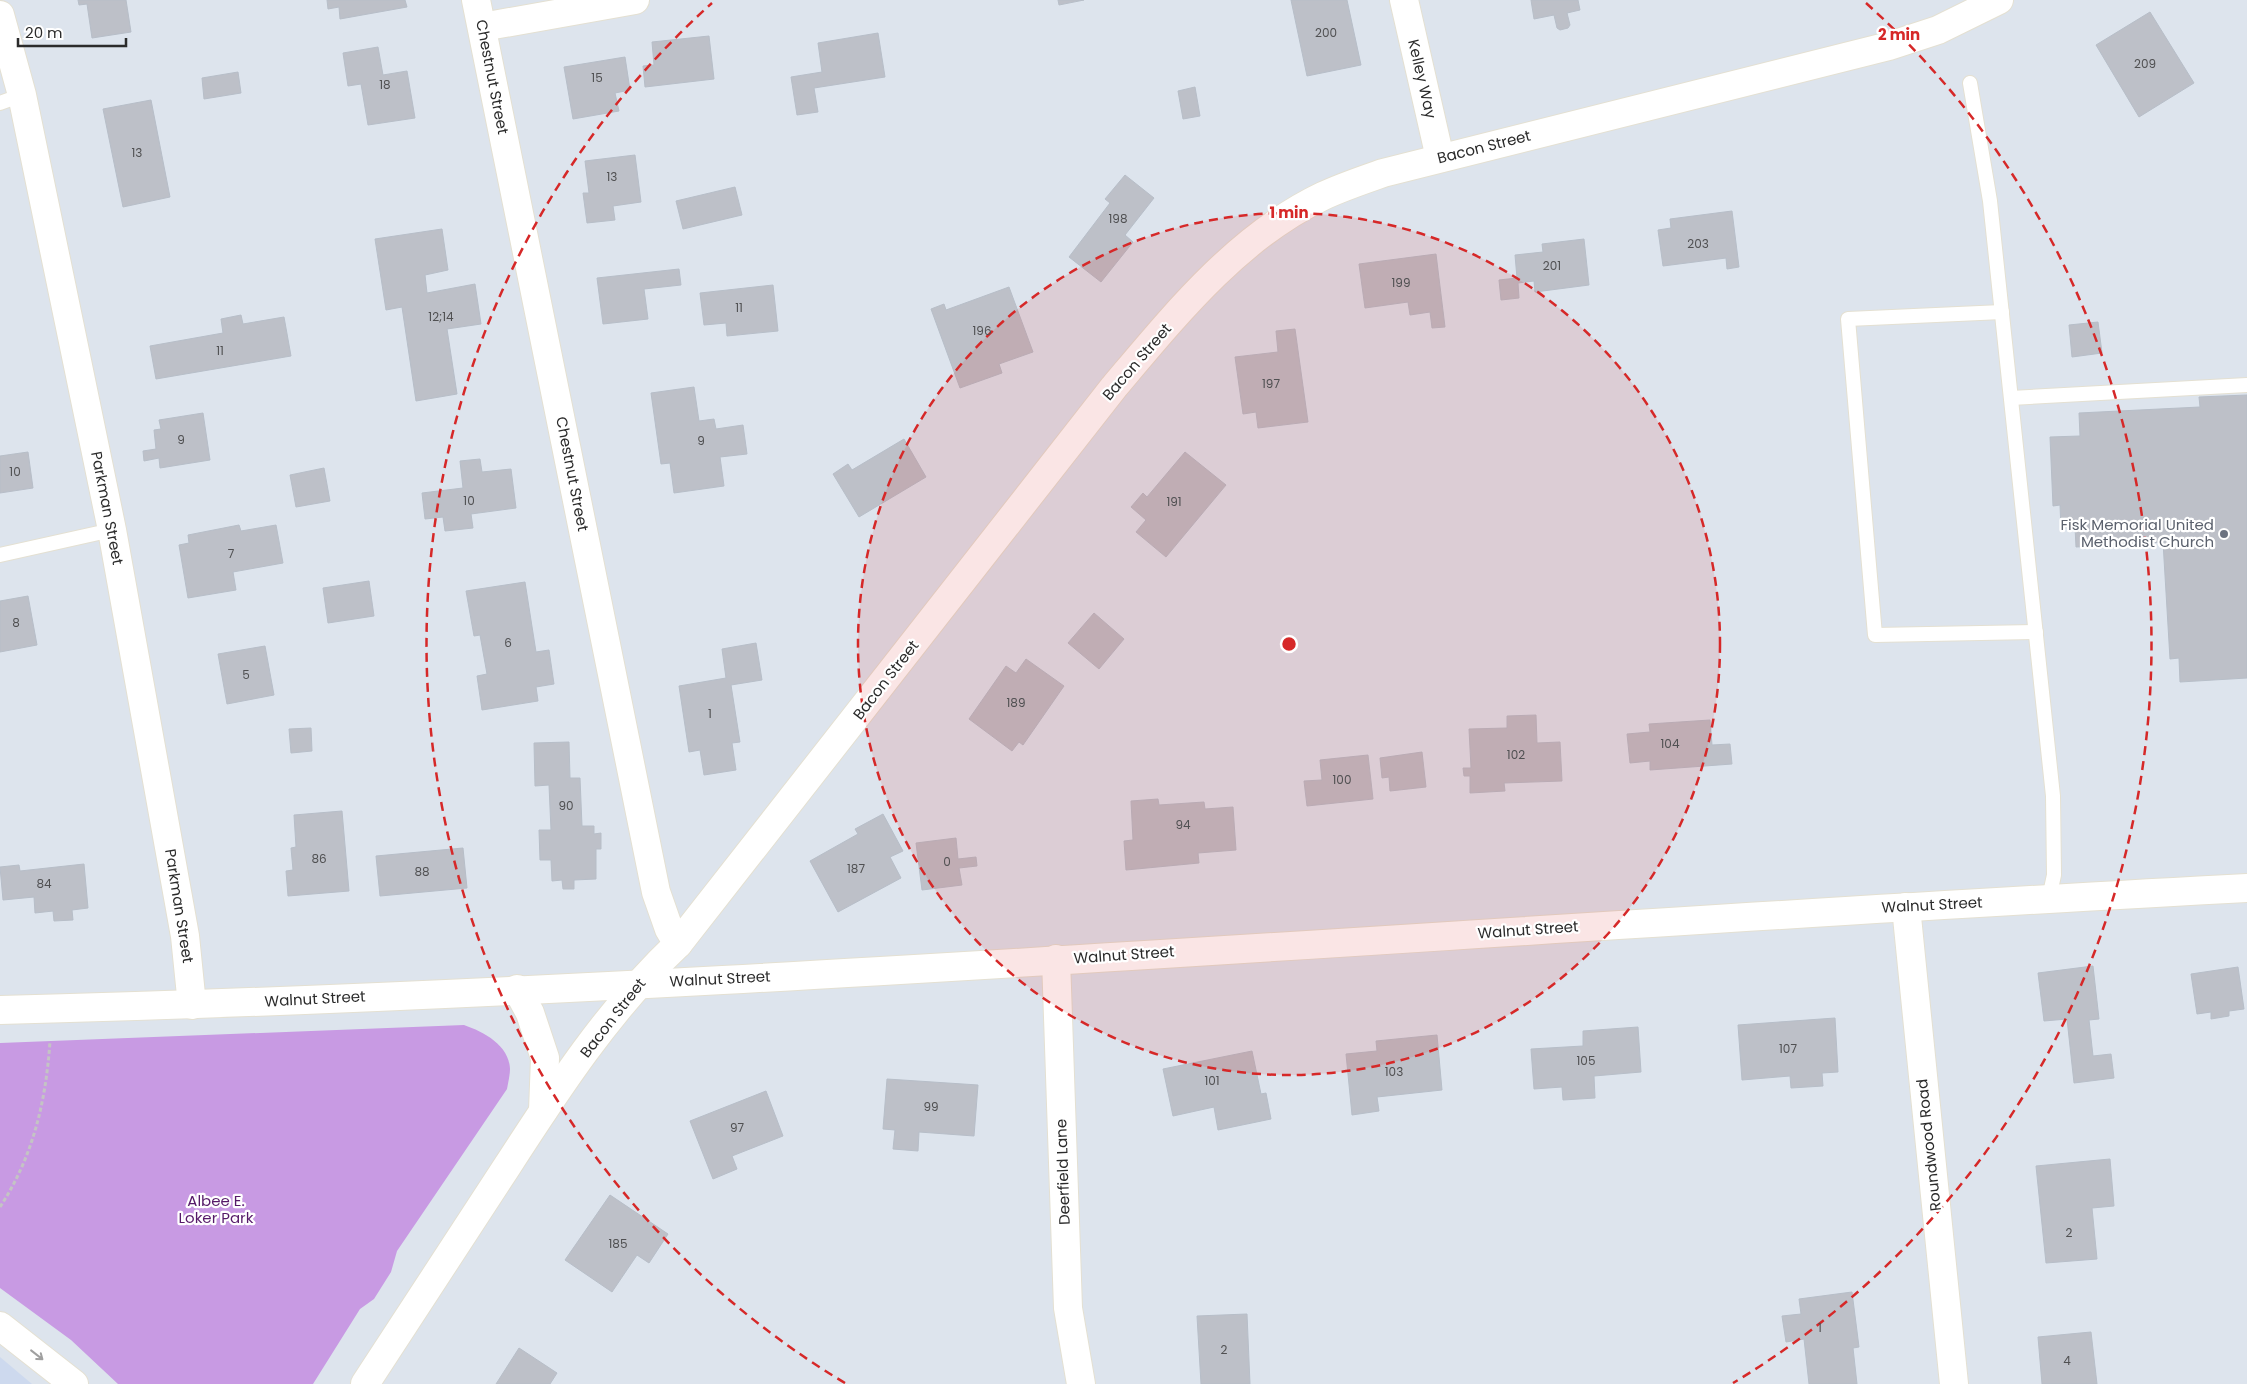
<svg xmlns="http://www.w3.org/2000/svg" width="2247" height="1384" font-family="Poppins,sans-serif">
<style>
.education{fill:#cdd9ee}
.green{fill:#c89ae3}
.building{fill:#bdc0c8;stroke:#b7bec8}
.lines{fill:none;stroke-linecap:round;stroke-linejoin:round}
.service-casing{stroke:#e4e0d2;stroke-width:16}
.minor-casing{stroke:#e4e0d2;stroke-width:30}
.tertiary-casing{stroke:#e4e0d2;stroke-width:30}
.path{stroke:#c4c4c4;stroke-width:3;stroke-dasharray:4 2.5;stroke-linecap:butt}
.service{stroke:#fff;stroke-width:14}
.minor{stroke:#fff;stroke-width:28}
.tertiary{stroke:#fff;stroke-width:28}
.oneway{stroke:#a0a0a0}
.ring{fill:none;stroke:#d62828;stroke-width:2.5;stroke-dasharray:9 6}
.worship-dot{fill:#6b7280;stroke:#fff;stroke-width:2}
.labels{text-anchor:middle;stroke-width:4.5;stroke-linejoin:round;paint-order:stroke}
.number-label{font-size:12px;fill:#505052}
.street-label{font-size:15px;fill:#2b2b2b;stroke:#fff}
.worship-label{font-size:15px;fill:#5b616d;stroke:#fff;text-anchor:end}
.park-label{font-size:15px;fill:#561a69;stroke:#fff}
.centre{fill:#d62828;stroke:#fff;stroke-width:2.5}
.ring-label{font-size:15px;text-anchor:middle;font-weight:bold;fill:#d62828;stroke:#fff;stroke-width:4.5;stroke-linejoin:round;paint-order:stroke}
</style>
<rect width="100%" height="100%" fill="#dde4ed"/>
<polygon class="education" points="0,1357 32,1384 0,1384"/>
<path class="green" d="M 464,1025 C 484,1032 509,1045 510,1069 C 510,1075 508,1083 507,1089 L 397,1251 L 391,1272 L 374,1299 L 360,1309 L 313,1384 L 118,1384 L 71,1340 L 0,1288 L 0,1043 Z"/>
<g class="building">
<polygon points="78,0 126,0 131,32 92,38 87,4 79,5"/>
<polygon points="327,0 405,0 407,7 340,19 339,7 328,9"/>
<polygon points="1058,0 1084,0 1059,5"/>
<polygon points="1291,0 1347,0 1361,65 1307,76"/>
<polygon points="1531,0 1578,0 1580,10 1567,13 1570,25 1568,28 1560,30 1557,28 1554,15 1534,19"/>
<polygon points="2150,12 2194,83 2139,117 2096,45"/>
<polygon points="878,33 885,77 814,88 818,112 797,115 791,77 822,72 818,43"/>
<polygon points="709,36 714,79 645,87 643,66 654,65 652,42"/>
<polygon points="378,47 383,75 407,71 415,118 368,125 361,84 348,86 343,53"/>
<polygon points="625,57 630,90 615,93 619,111 573,119 564,67"/>
<polygon points="238,72 241,93 204,99 202,78"/>
<polygon points="1195,87 1200,116 1183,119 1178,91"/>
<polygon points="151,100 170,197 123,207 103,109"/>
<polygon points="635,155 641,202 613,206 615,220 587,223 583,193 589,193 585,161"/>
<polygon points="1125,175 1154,198 1125,235 1133,242 1101,282 1069,257 1110,203 1105,199"/>
<polygon points="735,187 742,215 683,229 676,201"/>
<polygon points="1732,211 1739,267 1727,269 1726,258 1663,266 1658,230 1671,228 1670,219"/>
<polygon points="442,229 448,270 425,275 427,293 475,284 481,324 447,329 457,394 416,401 402,307 386,310 375,239"/>
<polygon points="1584,239 1589,285 1535,292 1534,281 1518,283 1519,298 1501,300 1499,280 1517,278 1515,255 1543,252 1542,244"/>
<polygon points="1436,254 1445,327 1432,328 1430,312 1410,315 1408,302 1365,308 1359,264"/>
<polygon points="679,269 681,285 644,289 648,319 603,324 597,278"/>
<polygon points="773,285 778,331 727,336 726,323 704,325 700,293"/>
<polygon points="1009,287 1033,352 999,364 1002,373 960,388 931,309 944,304 946,310"/>
<polygon points="241,315 243,324 284,317 291,356 156,379 150,346 223,333 221,319"/>
<polygon points="2098,322 2102,353 2072,357 2069,325"/>
<polygon points="1295,329 1308,422 1258,428 1256,412 1243,414 1235,357 1278,352 1276,331"/>
<polygon points="694,387 699,421 714,419 716,429 743,425 747,454 720,457 724,486 674,493 670,463 661,464 651,393"/>
<polygon points="2247,395 2247,678 2180,682 2179,658 2170,659 2163,542 2076,547 2075,527 2061,528 2060,505 2053,506 2050,437 2080,436 2079,413 2200,407 2199,397"/>
<polygon points="203,413 210,460 160,468 159,458 144,461 143,451 156,449 154,430 161,429 159,420"/>
<polygon points="904,439 926,477 859,517 833,474 848,464 852,470"/>
<polygon points="28,452 33,488 0,493 0,456"/>
<polygon points="1185,452 1226,485 1166,557 1136,532 1146,520 1131,507 1143,493 1147,497"/>
<polygon points="480,459 482,472 511,469 516,508 471,514 473,528 445,531 443,517 425,519 422,493 463,488 460,461"/>
<polygon points="324,468 330,501 296,507 290,475"/>
<polygon points="239,525 241,531 276,525 283,563 233,572 236,590 188,598 179,545 189,543 188,535"/>
<polygon points="369,581 374,616 328,623 323,588"/>
<polygon points="525,582 536,652 549,650 554,684 536,687 538,701 482,710 477,676 487,674 480,635 474,636 466,591"/>
<polygon points="28,596 37,645 0,652 0,601"/>
<polygon points="1094,613 1124,639 1099,669 1068,643"/>
<polygon points="756,643 762,680 731,685 740,742 732,743 736,770 704,775 700,750 689,752 679,686 726,678 722,649"/>
<polygon points="265,646 274,695 227,704 218,654"/>
<polygon points="1026,659 1064,686 1023,745 1019,742 1012,751 969,719 1006,666 1016,673"/>
<polygon points="1536,715 1537,743 1560,742 1562,781 1504,783 1505,791 1470,793 1470,776 1464,776 1463,768 1471,768 1469,729 1507,728 1507,716"/>
<polygon points="1710,720 1712,745 1730,744 1732,764 1650,770 1650,761 1630,763 1627,734 1650,732 1649,724"/>
<polygon points="311,728 312,751 291,753 289,729"/>
<polygon points="569,742 570,778 580,778 582,826 594,826 594,834 601,833 601,849 596,849 596,879 574,880 574,889 563,889 562,880 552,881 551,860 540,860 539,830 551,830 549,785 535,786 534,743"/>
<polygon points="1422,752 1426,787 1390,791 1389,777 1382,778 1380,758"/>
<polygon points="1368,755 1373,799 1307,806 1304,781 1322,780 1320,760"/>
<polygon points="1158,799 1159,805 1204,802 1205,809 1233,807 1236,850 1198,853 1199,863 1126,870 1124,841 1133,840 1131,801"/>
<polygon points="342,811 349,891 288,896 286,871 293,870 291,848 296,847 294,815"/>
<polygon points="883,814 903,851 890,857 901,878 838,912 810,861 858,834 855,829"/>
<polygon points="956,838 958,859 976,857 977,866 959,868 962,885 922,890 916,843"/>
<polygon points="463,848 467,888 380,896 376,856"/>
<polygon points="84,864 88,908 72,910 73,920 54,921 53,911 35,913 34,897 3,900 0,867 19,865 20,871"/>
<polygon points="2093,966 2099,1019 2089,1020 2093,1056 2111,1054 2114,1078 2074,1083 2067,1019 2044,1021 2038,973"/>
<polygon points="2238,967 2244,1009 2229,1011 2229,1016 2211,1019 2211,1012 2197,1014 2191,974"/>
<polygon points="1835,1018 1838,1072 1822,1073 1823,1086 1791,1088 1790,1076 1742,1080 1738,1025"/>
<polygon points="1638,1027 1641,1072 1594,1076 1595,1098 1563,1100 1562,1087 1534,1089 1531,1049 1583,1046 1583,1031"/>
<polygon points="1437,1035 1442,1090 1377,1097 1379,1111 1352,1115 1346,1054 1377,1051 1376,1041"/>
<polygon points="1252,1051 1261,1094 1266,1093 1271,1119 1218,1130 1214,1107 1173,1116 1163,1069"/>
<polygon points="887,1079 978,1085 974,1136 919,1132 918,1151 893,1149 895,1130 883,1129"/>
<polygon points="766,1091 783,1136 732,1156 737,1169 713,1179 690,1121"/>
<polygon points="2110,1159 2114,1206 2092,1208 2097,1259 2046,1263 2036,1166"/>
<polygon points="610,1195 668,1234 649,1263 637,1255 612,1292 565,1260"/>
<polygon points="1852,1292 1859,1347 1853,1348 1857,1384 1809,1384 1804,1339 1786,1342 1782,1316 1801,1314 1799,1299"/>
<polygon points="1247,1314 1250,1384 1201,1384 1197,1316"/>
<polygon points="2091,1332 2097,1384 2042,1384 2038,1337"/>
<polygon points="519,1348 557,1373 550,1384 496,1384"/>
</g>
<g class="lines">
<defs>
<g id="service">
<polyline points="1970,83 1990,201 2053,796 2054,875 2049,898"/>
<polyline points="0,103 22,95"/>
<polyline points="2002,312 1848,319 1875,635 2036,632"/>
<polyline points="2011,398 2247,385"/>
<polyline points="0,555 112,530"/>
</g>
<g id="minor">
<polyline points="476,0 656,892 669,929 678,944"/>
<polyline points="1404,0 1440,158"/>
<polyline points="0,15 22,95 112,530 185,936 192,1005"/>
<polyline points="482,27 635,0"/>
<polyline points="1906,907 1954,1384"/>
<polyline points="1056,959 1068,1308 1081,1384"/>
<polyline points="0,1326 74,1384"/>
</g>
<g id="tertiary">
<polyline points="517,989 530,1013 545,1058 543,1111"/>
<path d="M 0,1010 C 750,991 1498,927 2247,888"/>
<path d="M 365,1384 C 412,1312 459,1240 506,1168 C 557,1089 609,1009 678,944 L 1114,387 C 1174,316 1237,237 1323,196 C 1342,187 1363,180 1383,173 L 1889,46 L 1938,30 L 1999,0"/>
</g>
</defs>
<use href="#service" class="service-casing"/>
<use href="#minor" class="minor-casing"/>
<use href="#tertiary" class="tertiary-casing"/>
<path class="path" d="M 0,1207 C 33,1157 46,1101 50,1041"/>
<use href="#service" class="service"/>
<use href="#minor" class="minor"/>
<use href="#tertiary" class="tertiary"/>
</g>
<defs><path id="oneway-shaft" d="M-6 0H5M1.5-3L5.5 0L1.5 3" fill="none" stroke-width="1.6" stroke-linecap="round" stroke-linejoin="round" transform="scale(1.25)"/></defs>
<use class="oneway" href="#oneway-shaft" transform="translate(37 1355) rotate(38)"/>
<circle cx="1289" cy="644" r="431" fill="#d62828" fill-opacity=".12"/>
<g class="ring">
<circle cx="1289" cy="644" r="431"/>
<path d="M845 1383A862 862 0 0 1 712 3M1866 3A862 862 0 0 1 1733 1383"/>
</g>
<circle class="worship-dot" cx="2224" cy="534" r="5"/>
<g class="labels">
<g class="number-label">
<text x="1326" y="37">200</text>
<text x="2145" y="68">209</text>
<text x="597" y="82">15</text>
<text x="385" y="89">18</text>
<text x="137" y="157">13</text>
<text x="612" y="181">13</text>
<text x="1118" y="223">198</text>
<text x="1698" y="248">203</text>
<text x="1552" y="270">201</text>
<text x="1401" y="287">199</text>
<text x="739" y="312">11</text>
<text x="441" y="321">12;14</text>
<text x="982" y="335">196</text>
<text x="220" y="355">11</text>
<text x="1271" y="388">197</text>
<text x="181" y="444">9</text>
<text x="701" y="445">9</text>
<text x="15" y="476">10</text>
<text x="469" y="505">10</text>
<text x="1174" y="506">191</text>
<text x="231" y="558">7</text>
<text x="16" y="627">8</text>
<text x="508" y="647">6</text>
<text x="246" y="679">5</text>
<text x="1016" y="707">189</text>
<text x="710" y="718">1</text>
<text x="1670" y="748">104</text>
<text x="1516" y="759">102</text>
<text x="1342" y="784">100</text>
<text x="566" y="810">90</text>
<text x="1183" y="829">94</text>
<text x="319" y="863">86</text>
<text x="947" y="866">0</text>
<text x="856" y="873">187</text>
<text x="422" y="876">88</text>
<text x="44" y="888">84</text>
<text x="1788" y="1053">107</text>
<text x="1586" y="1065">105</text>
<text x="1394" y="1076">103</text>
<text x="1212" y="1085">101</text>
<text x="931" y="1111">99</text>
<text x="737" y="1132">97</text>
<text x="2069" y="1237">2</text>
<text x="618" y="1248">185</text>
<text x="1820" y="1332">1</text>
<text x="1224" y="1354">2</text>
<text x="2067" y="1365">4</text>
</g>
<g class="street-label">
<text transform="translate(492 77) rotate(79)" y="5">Chestnut Street</text>
<text transform="translate(1422 79) rotate(77)" y="5">Kelley Way</text>
<text transform="translate(1484 147) rotate(-14)" y="5">Bacon Street</text>
<text transform="translate(1137 362) rotate(-49)" y="5">Bacon Street</text>
<text transform="translate(572 474) rotate(79)" y="5">Chestnut Street</text>
<text transform="translate(107 508) rotate(79)" y="5">Parkman Street</text>
<text transform="translate(886 680) rotate(-52)" y="5">Bacon Street</text>
<text transform="translate(1932 905) rotate(-3)" y="5">Walnut Street</text>
<text transform="translate(179 906) rotate(81)" y="5">Parkman Street</text>
<text transform="translate(1528 930) rotate(-4)" y="5">Walnut Street</text>
<text transform="translate(1124 955) rotate(-4)" y="5">Walnut Street</text>
<text transform="translate(720 979) rotate(-3)" y="5">Walnut Street</text>
<text transform="translate(315 999) rotate(-3)" y="5">Walnut Street</text>
<text transform="translate(613 1018) rotate(-52)" y="5">Bacon Street</text>
<text transform="translate(1929 1145) rotate(-96)" y="5">Roundwood Road</text>
<text transform="translate(1063 1172) rotate(-92)" y="5">Deerfield Lane</text>
</g>
<g class="worship-label">
<text x="2214" y="530">Fisk Memorial United<tspan x="2214" dy="17">Methodist Church</tspan></text>
</g>
<g class="park-label">
<text x="216" y="1206">Albee E.<tspan x="216" dy="17">Loker Park</tspan></text>
</g>
</g>
<circle cx="1289" cy="644" r="8" class="centre"/>
<g class="ring-label">
<text x="1899" y="40">2 min</text>
<text x="1289" y="218">1 min</text>
</g>
<path d="M18 38v8h108v-8" fill="none" stroke="#2b2b2b" stroke-width="2.5"/>
<text x="25" y="38" font-size="15" fill="#2b2b2b" stroke="#ffffff" stroke-width="4" paint-order="stroke">20 m</text>
</svg>
